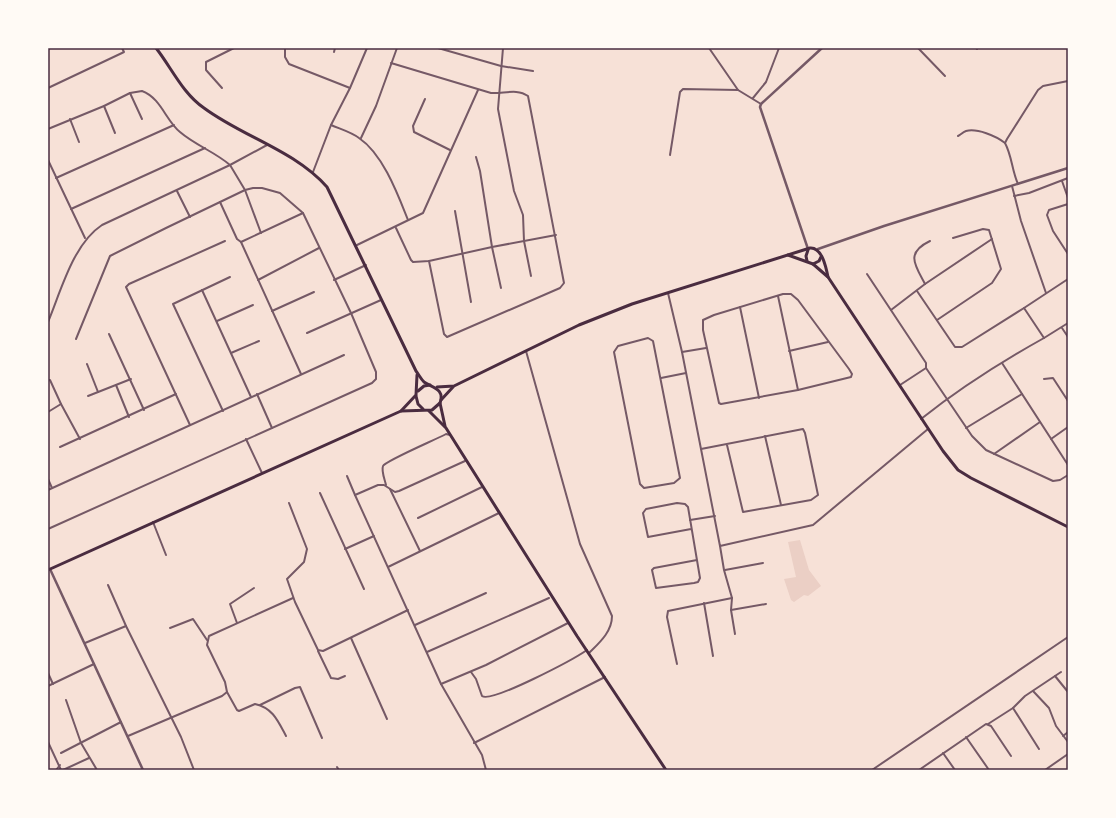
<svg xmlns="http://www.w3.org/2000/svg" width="1116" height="818" font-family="'Fira Sans',sans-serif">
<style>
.green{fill:#ebcfc5}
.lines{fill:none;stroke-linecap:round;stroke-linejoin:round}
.minor{stroke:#755966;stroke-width:2}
.tertiary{stroke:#755966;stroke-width:2.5}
.secondary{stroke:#4a2c40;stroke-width:3}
.neatline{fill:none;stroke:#4a2c40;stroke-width:1.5}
</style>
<rect width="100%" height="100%" fill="#f7e1d7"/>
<polygon class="green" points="800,540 809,570 821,586 808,596 804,595 794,602 791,600 784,579 796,577 788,542"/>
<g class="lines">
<g class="minor">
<polyline points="285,48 285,57 289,64 350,88"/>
<polyline points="438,48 501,66 533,71"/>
<polyline points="503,48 498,109 514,191 523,215 524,241 531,276"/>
<polyline points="709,48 738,90"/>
<polyline points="918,48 945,76"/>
<polyline points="976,48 977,49"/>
<polyline points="48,49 50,48"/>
<polyline points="334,52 335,48"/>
<path d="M 391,63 L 491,93 C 503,94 517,88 528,96 L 564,283 L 560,288 L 447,337 L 444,334 L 429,261"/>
<polyline points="48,88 122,53 124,52 122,48"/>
<polyline points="222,88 206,70 206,62 234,48"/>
<polyline points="130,93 142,119"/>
<polyline points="753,98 766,82 779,48"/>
<polyline points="425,99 413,126 414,132 450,150"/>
<polyline points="104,106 115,133"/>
<polyline points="70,119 79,142"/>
<path d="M 331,125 C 340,129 351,132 359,138 C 383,154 398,195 408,220"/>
<path d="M 48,129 L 104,106 L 130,93 L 142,91 C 161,98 166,121 180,132 C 195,145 215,152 230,165 L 267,145"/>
<path d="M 958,136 C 960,135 963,132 966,131 C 977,128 996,136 1005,143"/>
<polyline points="361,138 376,106 397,48"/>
<polyline points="670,155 680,92 683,89 738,90 761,104"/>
<polyline points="476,157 480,171 492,247 501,288"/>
<polyline points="48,160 85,238"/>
<polyline points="313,172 331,125 350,88 367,48"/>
<polyline points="56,178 174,125"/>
<polyline points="1062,181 1068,198"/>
<path d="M 1018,184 C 1012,171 1012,156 1005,143 L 1007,139 L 1038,90 L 1043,86 L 1068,81"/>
<polyline points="1012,186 1021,221 1046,293"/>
<polyline points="177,191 190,217"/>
<polyline points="1014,196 1029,193 1068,178"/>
<polyline points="220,202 237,239 241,242 303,213"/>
<polyline points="1068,204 1049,210 1047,215 1053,231 1068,254"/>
<polyline points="71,209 205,148"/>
<polyline points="455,211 471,302"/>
<polyline points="396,228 411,260 413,262 429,261 492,247 556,235"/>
<polyline points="241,242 301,374"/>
<polyline points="357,245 423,213 478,90"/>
<polyline points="867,274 926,363 926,368 972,436 986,450 1053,481 1060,480 1068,475"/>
<polyline points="258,280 319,248"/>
<polyline points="334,280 366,265"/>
<path d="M 925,284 C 915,265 905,253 930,241"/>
<polyline points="202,290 251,397"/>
<path d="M 917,291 L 955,347 L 962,347 L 1024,308 L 1044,338 C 1001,362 960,388 921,419"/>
<polyline points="668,293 682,352 720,546 813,525 928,429"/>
<polygon points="783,294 791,294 798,300 849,369 852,374 851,377 798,390 721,404 719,403 703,330 703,320 714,315"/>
<polyline points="778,296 798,390"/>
<polyline points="740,307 759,398"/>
<polyline points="1024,308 1068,279"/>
<polyline points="891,310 925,284 992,239"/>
<polyline points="272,311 314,292"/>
<polyline points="937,320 992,283 1001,269 989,230 983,229 953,238"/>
<polyline points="217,321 253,305"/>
<path d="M 48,322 C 61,291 73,244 102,225 L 230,165 L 245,190 L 261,233"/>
<polyline points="1062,328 1068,337"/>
<polyline points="307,333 381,300"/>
<polyline points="109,334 144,410"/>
<polygon points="648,338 653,341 680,478 674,483 644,488 640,484 614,352 618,346"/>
<polyline points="1044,338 1068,323"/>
<path d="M 526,351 L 580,544 L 612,616 C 612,632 599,643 589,653"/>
<polyline points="789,351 828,342"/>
<polyline points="682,352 706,348"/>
<polyline points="231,353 259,341"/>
<polyline points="1002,363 1068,465"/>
<polyline points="87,364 98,392"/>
<polyline points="661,378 686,373"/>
<polyline points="1044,379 1053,378 1068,401"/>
<polyline points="48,380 50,380 61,404 48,412"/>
<polyline points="116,385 129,417"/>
<polyline points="900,385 926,368"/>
<polyline points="257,394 272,428"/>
<polyline points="88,396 131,379"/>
<polyline points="61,404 80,439"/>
<polyline points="223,411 173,304 230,277"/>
<polyline points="190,425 126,287 129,284 225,241"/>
<polyline points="966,428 1022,394"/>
<polyline points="765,436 781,505"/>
<polyline points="246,439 262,473"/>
<polyline points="1051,439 1068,427"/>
<polyline points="60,447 176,394"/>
<polyline points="701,449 803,429 805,433 818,495 811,500 743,512 727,445"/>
<polyline points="994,454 1040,422"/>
<polyline points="465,461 399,491 395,492 384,485 378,485 355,495 441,684 482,755 486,770"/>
<polyline points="347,476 355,495"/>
<polyline points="48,479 52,488"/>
<path d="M 386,485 C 385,480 381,471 383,466 C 385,461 437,439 446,434 L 450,435"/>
<polyline points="390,489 420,551"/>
<polyline points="48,490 344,355"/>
<polyline points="320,493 364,589"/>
<polyline points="289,503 307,549 304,562 287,579 295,602 318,650 323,651 408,610"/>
<polyline points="418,518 482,487"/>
<polyline points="690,520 715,516"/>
<polyline points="153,522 166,555"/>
<polyline points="48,529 372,383 376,379 376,372 351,313 303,213 280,193 262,188 253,188 245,190 166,228 110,256 76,339"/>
<polyline points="691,529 648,537 643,513 646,509 677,503 685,504 688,507 700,578 698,582 694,583 656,588 652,570 654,568 697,560"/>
<polyline points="720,546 724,570 732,598 731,610 735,634"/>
<polyline points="345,549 374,536"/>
<polyline points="388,567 499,513"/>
<polyline points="725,570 763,563"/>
<polyline points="704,603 713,656"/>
<polyline points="731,610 766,604"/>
<polyline points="237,623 230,604 254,588"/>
<polyline points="415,625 486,593"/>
<polyline points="126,626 181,737 194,770"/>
<polyline points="170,628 193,619 207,640"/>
<polyline points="351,638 387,719"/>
<polyline points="85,643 126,626 108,585"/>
<polyline points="318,651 331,678 338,679 345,676"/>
<polyline points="427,652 549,598"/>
<polyline points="677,664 667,617 668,611 732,598"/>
<path d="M 471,672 L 476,679 L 482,696 C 492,703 574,659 587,650"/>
<polyline points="48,673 53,684"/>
<polyline points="1055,676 1068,692"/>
<polyline points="441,684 486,665 568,623"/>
<polyline points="48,686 94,664"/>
<polyline points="1033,691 1049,708 1056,726 1068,742"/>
<polyline points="66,700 81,743 97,770"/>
<polyline points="260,705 295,688 300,687 322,738"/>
<polyline points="988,724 1013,708"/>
<polyline points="128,736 222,696 227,692"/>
<path d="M 286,736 C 278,721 273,708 255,704 L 239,711 L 237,710 L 227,692 L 225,682 L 207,645 L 209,636 L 293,598"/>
<polyline points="1063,736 1068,732"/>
<polyline points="966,737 989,770"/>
<polyline points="48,742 61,770"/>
<polyline points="474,743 605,677"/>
<polyline points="1039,749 1013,708 1025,696 1061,672"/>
<polyline points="61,753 121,722"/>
<polyline points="943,753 955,770"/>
<polyline points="337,767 339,770"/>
<polyline points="56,770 60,765"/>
<polyline points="63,770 89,758"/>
<polyline points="872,770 1068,637"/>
<polyline points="919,770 986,724 991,726 1011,756"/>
<polyline points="1045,770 1068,754"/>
</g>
<g class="tertiary">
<polyline points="808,249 760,107 761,104 822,48"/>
<polyline points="818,249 884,226 1068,168"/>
<polyline points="50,569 143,770"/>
</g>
<g class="secondary">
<path d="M 156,48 C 171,67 183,94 204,108 C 243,137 294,150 327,187 L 416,371 C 419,375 421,379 424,382 C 433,388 445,389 440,403 L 432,410 L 401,411"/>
<polyline points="788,255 813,264 828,277 943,451 958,470 971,478 1068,527"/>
<polyline points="807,261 806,256 808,250"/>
<polyline points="813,264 819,261 821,257"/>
<path d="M 437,387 L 454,386 L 579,325 L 632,304 L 810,248 C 822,247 826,267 828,277"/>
<polyline points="418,391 424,386 430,385"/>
<polyline points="416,396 418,404 423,409"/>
<polyline points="441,400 453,387"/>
<polyline points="440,403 445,426"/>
<polyline points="429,411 446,428 577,636 666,770"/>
<polyline points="48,570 401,411 416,395 417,375"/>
</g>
</g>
<rect width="1116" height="818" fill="none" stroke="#fffaf5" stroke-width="98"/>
<rect x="49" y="49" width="1018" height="720" class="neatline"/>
</svg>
